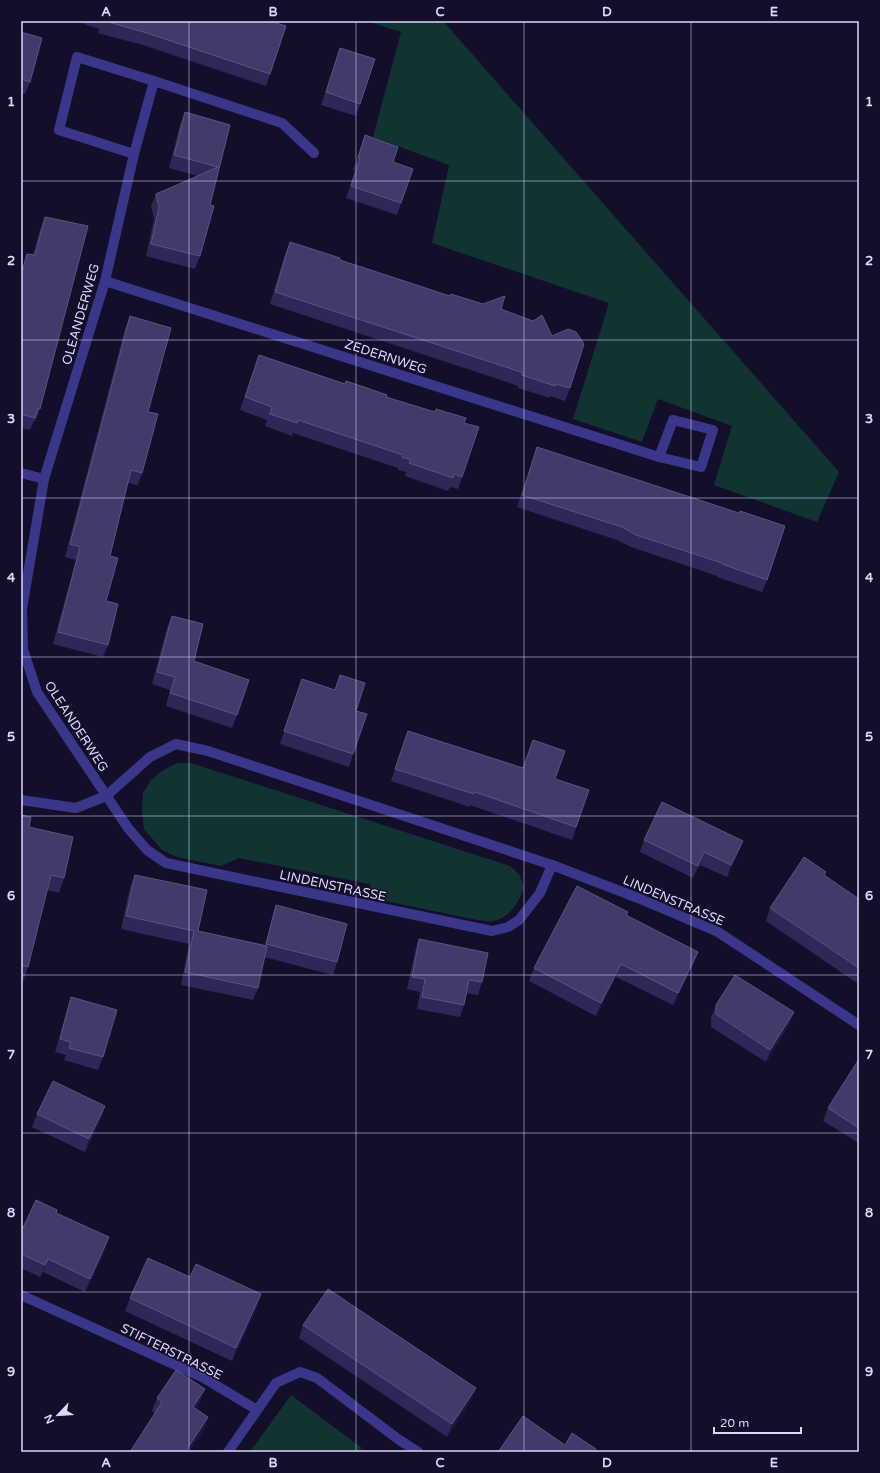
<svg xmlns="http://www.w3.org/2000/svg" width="880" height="1473" font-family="'Varela Round',sans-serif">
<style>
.green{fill:#113433}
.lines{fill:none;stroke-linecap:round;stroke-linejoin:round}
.minor{stroke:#3a378b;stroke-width:10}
.wall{fill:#302759}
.shaded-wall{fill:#1d163e}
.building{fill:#423a6a;stroke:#5a5382}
.grid{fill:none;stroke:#dcd7ff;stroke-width:1;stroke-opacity:0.55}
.labels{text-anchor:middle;stroke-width:3;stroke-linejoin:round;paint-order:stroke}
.street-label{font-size:13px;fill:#dcd7ff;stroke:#130f2a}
.neatline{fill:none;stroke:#dcd7ff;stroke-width:1.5}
.grid-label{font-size:13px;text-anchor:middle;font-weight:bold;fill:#dcd7ff}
</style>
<rect width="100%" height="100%" fill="#130f2a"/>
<g class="green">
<polygon points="367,21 443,21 839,472 817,522 714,485 732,426 658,399 642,442 573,419 609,303 432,243 449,165 373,137 401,32"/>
<path d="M 177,763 L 191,763 L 510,866 L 519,874 L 524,888 C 518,903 511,917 493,921 C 488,922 482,920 477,920 L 376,899 L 369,884 L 239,858 L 221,866 L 177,857 L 162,850 L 144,829 L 142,812 L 143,793 L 151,780 L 162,771 Z"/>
<polygon points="291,1395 362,1448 357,1452 250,1452"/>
</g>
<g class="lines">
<g class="minor">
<polyline points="314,153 282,123 154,81 134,154 105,281 44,479 22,609 23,649 37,692 128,828 147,850 166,863 492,931 508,927 519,920 540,893 552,865"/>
<polyline points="134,154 59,130 77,57 154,81"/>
<polyline points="105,281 659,457 701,467 713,430 673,420 659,457"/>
<polyline points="21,473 44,479"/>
<polyline points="21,800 76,808 106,796 150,757 176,744 208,751 552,865 638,898 718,932 859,1025"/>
<polyline points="21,1295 204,1378 257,1410"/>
<polyline points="228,1452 276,1383 300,1372 317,1378 398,1439 418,1452"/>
</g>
</g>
<g class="wall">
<polygon points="76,21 270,21 270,74 266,86 143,45 98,33 99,29"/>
<polygon points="21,32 30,82 25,94 21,93"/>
<polygon points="340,48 360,104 356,116 321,105"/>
<polygon points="185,112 230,125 210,205 200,256 195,269 146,256 154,219 151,206 156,194 198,176 169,168 180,125"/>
<polygon points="365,135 393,162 401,203 397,215 346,198 355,171 353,170"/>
<polygon points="45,217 40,409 35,421 34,421 30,430 21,428 21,271 27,254 33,255 40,230"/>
<polygon points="290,242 340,260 450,296 501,309 570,388 565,401 551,396 550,398 518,388 518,386 504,381 270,304 285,254"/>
<polygon points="130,316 148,412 142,473 138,485 128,483 110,556 106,601 108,645 103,657 53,644 76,560 65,557 125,329"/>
<polygon points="259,355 464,423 462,477 458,489 450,487 448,491 405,476 406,472 398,470 398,468 293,433 292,436 265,426 267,420 240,410"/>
<polygon points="537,447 767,580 762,592 717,577 717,576 631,547 617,540 517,507"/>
<polygon points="172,616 194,661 237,715 232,728 166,706 170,690 152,684 167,628"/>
<polygon points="340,675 356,711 353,754 349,767 280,744 302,679 335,690"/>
<polygon points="408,731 589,790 572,840 470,805 470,807 391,781"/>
<polygon points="21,815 64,878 59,893 47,890 28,967 23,982 21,982"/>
<polygon points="644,840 743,841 738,853 727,877 700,865 693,878 640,852"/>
<polygon points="135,875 198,931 265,945 272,918 276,905 337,962 333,975 264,957 258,988 253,1000 181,985 189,944 121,929 130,887"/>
<polygon points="824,876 859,899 859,980 857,983 766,921 770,908"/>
<polygon points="628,912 627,916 694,964 673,1005 616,977 596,1016 529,981 534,968"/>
<polygon points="419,939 482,982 478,995 466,993 464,1005 460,1017 417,1009 420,992 407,989 415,952"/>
<polygon points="71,997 103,1057 98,1070 64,1060 66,1055 55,1052 67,1010"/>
<polygon points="716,1005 794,1012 789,1025 766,1062 711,1027 711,1018"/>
<polygon points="859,1059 859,1143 823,1121 828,1108"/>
<polygon points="105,1106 101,1119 85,1152 32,1127 37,1114"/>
<polygon points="56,1213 109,1237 105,1250 85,1292 43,1272 40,1277 21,1268 21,1232"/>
<polygon points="190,1277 261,1294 257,1307 232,1361 125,1311 130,1298"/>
<polygon points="303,1325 476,1388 471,1400 447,1437 299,1338"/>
<polygon points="157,1398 200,1402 196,1409 208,1417 204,1430 155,1413 152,1411"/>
</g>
<g class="shaded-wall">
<polygon points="743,841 738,853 727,877 731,865"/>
<polygon points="704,852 700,865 693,878 698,866"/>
<polygon points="698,952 694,964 673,1005 678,993"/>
<polygon points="621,964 616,977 596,1016 601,1003"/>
<polygon points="794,1012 789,1025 766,1062 770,1050"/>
<polygon points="105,1106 101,1119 85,1152 89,1139"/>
<polygon points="109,1237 105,1250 85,1292 90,1279"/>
<polygon points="48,1259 43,1272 40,1277 45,1265"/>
<polygon points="261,1294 257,1307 232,1361 236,1348"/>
<polygon points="476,1388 471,1400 447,1437 452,1424"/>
<polygon points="205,1389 200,1402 189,1420 193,1407"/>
<polygon points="208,1417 204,1430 189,1452 185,1452"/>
</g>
<g class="building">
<polygon points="105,21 270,21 286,26 270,74 147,33"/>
<polygon points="21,32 42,38 30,82 21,79"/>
<polygon points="340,48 375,59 360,104 326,92"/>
<polygon points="185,112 230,125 210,205 214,206 200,256 151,244 159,207 156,194 218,167 174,155"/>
<polygon points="365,135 398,147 393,162 413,169 401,203 351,186 360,158 358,158"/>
<polygon points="45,217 88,226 40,409 38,408 35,418 21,414 21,276 27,254 35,255"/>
<polygon points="290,242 340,258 340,260 450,296 451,294 483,304 505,296 501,309 533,321 542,315 552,336 568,329 576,332 584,344 570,388 555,384 555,386 522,375 523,373 509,368 275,292"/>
<polygon points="130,316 171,328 148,412 158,414 142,473 131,470 110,556 118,558 106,601 118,604 108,645 58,632 80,547 70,544"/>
<polygon points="259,355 345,384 346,381 367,388 387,395 386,397 435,412 436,409 466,418 464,423 479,427 462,477 454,474 453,478 409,463 411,460 402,457 403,455 298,420 297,423 270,414 272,407 245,397"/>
<polygon points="537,447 739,513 740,511 785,526 767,580 722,564 722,563 636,535 622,527 522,495"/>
<polygon points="172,616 203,624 194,661 249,680 237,715 170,693 175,677 157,672"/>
<polygon points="340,675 365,683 356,711 367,714 353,754 284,731 302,679 335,690"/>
<polygon points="408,731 523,768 533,740 565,751 555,779 589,790 576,827 475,792 474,794 395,769"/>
<polygon points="662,802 743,841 731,865 704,852 698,866 644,840"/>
<polygon points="21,815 31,817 29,827 73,837 64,878 51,875 28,967 21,965 21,967"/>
<polygon points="804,857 826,872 824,875 859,899 859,968 770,908"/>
<polygon points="135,875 207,890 198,931 267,946 258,988 185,972 194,931 126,916"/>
<polygon points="577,886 628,912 626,915 698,952 678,993 621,964 601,1003 534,968"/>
<polygon points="276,905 347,924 337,962 266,944"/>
<polygon points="419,939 488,953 482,982 469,980 464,1005 422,997 425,979 412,977"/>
<polygon points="735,975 794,1012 770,1050 716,1014 716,1005"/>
<polygon points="71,997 117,1010 103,1057 69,1048 71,1042 60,1039"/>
<polygon points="859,1059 859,1128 828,1108"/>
<polygon points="53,1081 105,1106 89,1139 37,1114"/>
<polygon points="36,1200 57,1210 56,1213 109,1237 90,1279 48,1259 45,1265 21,1254 21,1232"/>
<polygon points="148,1258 190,1277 196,1264 261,1294 236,1348 130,1298"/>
<polygon points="328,1289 476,1388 452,1424 303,1325"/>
<polygon points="176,1370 205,1389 193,1407 208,1417 185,1452 130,1452 162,1402 157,1398"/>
<polygon points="523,1416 565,1445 572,1433 596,1449 594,1452 498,1452"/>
</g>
<path class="grid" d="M 189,21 L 189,1452M 356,21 L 356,1452M 524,21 L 524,1452M 691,21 L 691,1452M 21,181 L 859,181M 21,340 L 859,340M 21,498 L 859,498M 21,657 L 859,657M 21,816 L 859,816M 21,975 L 859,975M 21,1133 L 859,1133M 21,1292 L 859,1292"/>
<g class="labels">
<g class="street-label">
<text transform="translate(80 314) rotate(-74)" y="5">OLEANDERWEG</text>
<text transform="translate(386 356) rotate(18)" y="5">ZEDERNWEG</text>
<text transform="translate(77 726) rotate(57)" y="5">OLEANDERWEG</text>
<text transform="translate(333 885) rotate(12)" y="5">LINDENSTRASSE</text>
<text transform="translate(674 900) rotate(23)" y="5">LINDENSTRASSE</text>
<text transform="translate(172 1351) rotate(26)" y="5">STIFTERSTRASSE</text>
</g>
</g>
<rect width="880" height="1473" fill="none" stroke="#130f2a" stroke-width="44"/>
<g transform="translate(58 1415) rotate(245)" stroke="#130f2a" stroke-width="3" paint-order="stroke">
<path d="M0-3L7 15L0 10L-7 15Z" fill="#dcd7ff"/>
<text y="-6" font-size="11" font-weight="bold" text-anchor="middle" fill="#dcd7ff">N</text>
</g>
<path d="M714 1427v6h87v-6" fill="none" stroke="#dcd7ff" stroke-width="2"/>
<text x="720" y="1427" font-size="12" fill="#dcd7ff" stroke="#130f2a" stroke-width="3" paint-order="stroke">20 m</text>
<rect x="22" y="22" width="836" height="1429" class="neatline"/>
<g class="grid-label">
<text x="106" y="16">A</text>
<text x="273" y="16">B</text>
<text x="440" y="16">C</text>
<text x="607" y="16">D</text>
<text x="774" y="16">E</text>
<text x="11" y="106">1</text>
<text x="869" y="106">1</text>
<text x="11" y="265">2</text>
<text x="869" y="265">2</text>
<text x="11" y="423">3</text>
<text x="869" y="423">3</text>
<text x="11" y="582">4</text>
<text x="869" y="582">4</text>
<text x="11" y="741">5</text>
<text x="869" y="741">5</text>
<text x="11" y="900">6</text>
<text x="869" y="900">6</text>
<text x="11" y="1059">7</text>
<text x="869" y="1059">7</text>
<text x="11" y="1217">8</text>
<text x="869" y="1217">8</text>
<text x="11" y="1376">9</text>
<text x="869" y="1376">9</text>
<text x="106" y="1467">A</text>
<text x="273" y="1467">B</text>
<text x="440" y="1467">C</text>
<text x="607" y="1467">D</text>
<text x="774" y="1467">E</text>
</g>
</svg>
